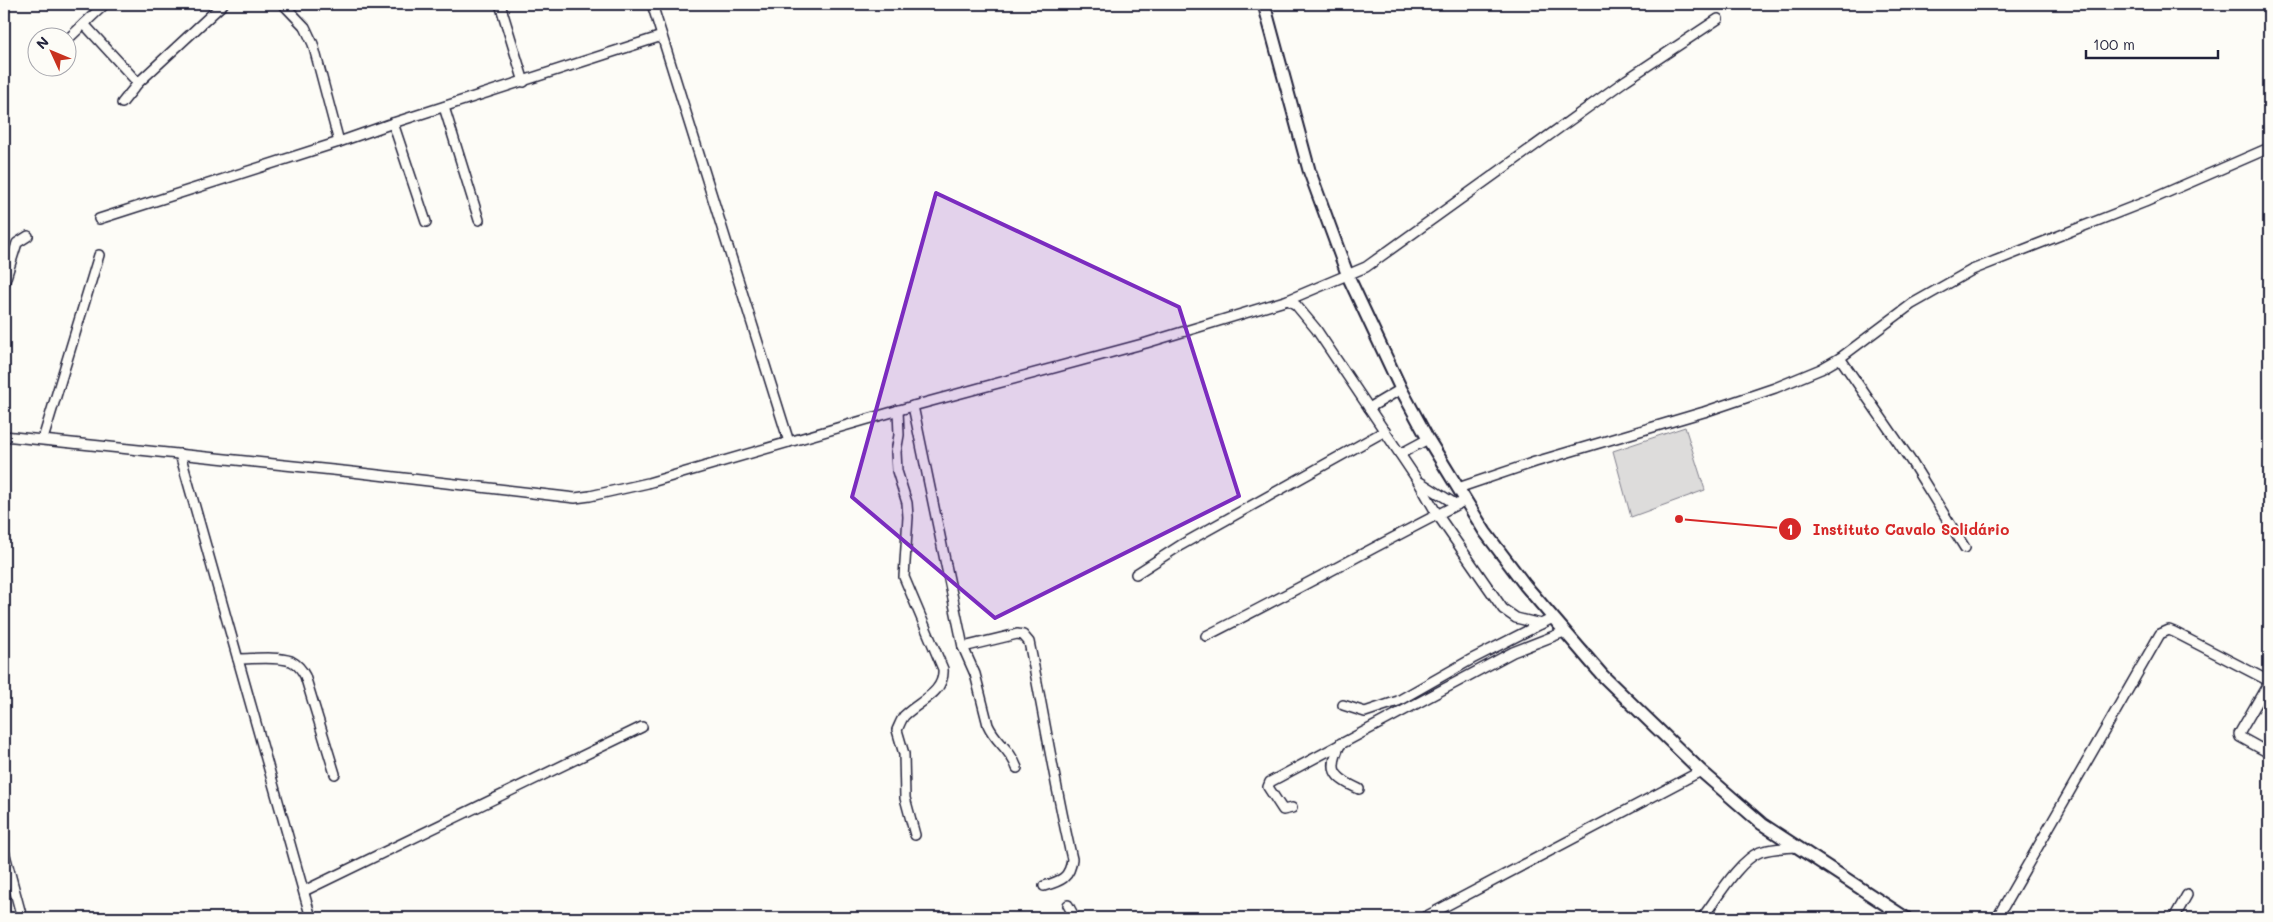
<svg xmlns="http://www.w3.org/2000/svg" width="2273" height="922" font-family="Mali,sans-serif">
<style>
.green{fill:#dddcdb;stroke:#807f8b}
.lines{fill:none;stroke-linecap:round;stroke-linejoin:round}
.minor-casing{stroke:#22223b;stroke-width:12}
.secondary-casing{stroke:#22223b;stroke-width:15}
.minor{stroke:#fdfcf7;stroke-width:9}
.secondary{stroke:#fdfcf7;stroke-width:11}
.marked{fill:#7b2cbf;fill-opacity:0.2;stroke:#7b2cbf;stroke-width:4;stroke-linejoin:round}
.leader{fill:none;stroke:#d62828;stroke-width:2}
.callout-dot{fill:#d62828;stroke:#fdfcf7;stroke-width:2}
.mark-label{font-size:15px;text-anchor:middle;font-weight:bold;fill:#fff}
.callout-label{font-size:15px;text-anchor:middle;font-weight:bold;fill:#d62828;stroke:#fdfcf7;stroke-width:4;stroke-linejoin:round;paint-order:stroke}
</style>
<rect width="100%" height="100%" fill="#fdfcf7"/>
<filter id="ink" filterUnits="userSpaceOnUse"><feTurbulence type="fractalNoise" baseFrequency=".02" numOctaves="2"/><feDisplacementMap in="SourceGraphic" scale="10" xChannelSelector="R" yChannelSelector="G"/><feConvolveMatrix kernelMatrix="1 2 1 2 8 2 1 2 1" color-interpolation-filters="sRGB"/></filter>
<g filter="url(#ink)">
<polygon class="green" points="1685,427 1705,490 1631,517 1613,451"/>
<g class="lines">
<defs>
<g id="minor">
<polyline points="283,4 305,27 313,44 339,142"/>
<polyline points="500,4 524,82"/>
<polyline points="652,4 789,442"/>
<polyline points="84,24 138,83"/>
<polyline points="68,39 105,4"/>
<polyline points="122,103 138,83 223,4"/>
<polyline points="444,107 479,220"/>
<polyline points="99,219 339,142 393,123"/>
<polyline points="426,222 393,123 662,36"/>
<polyline points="4,284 17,243 28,236"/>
<polyline points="1288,300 1296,305 1316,329 1418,481 1437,514 1503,609 1516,618 1541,624 1553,618"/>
<polyline points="1840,358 1911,461 1965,548"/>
<path d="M 913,406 L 963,647 L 975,674 L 988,725 C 996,743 1010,748 1017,768"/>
<polyline points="1369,408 1401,389"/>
<path d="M 898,410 L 899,435 L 896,452 L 897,471 L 907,503 L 908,517 L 904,577 L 943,669 C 945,693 919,701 904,716 C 901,720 899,726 897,730 L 904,754 L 905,798 L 915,835"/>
<polyline points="4,436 352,472 575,498 590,496 648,483 913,406 1146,343 1288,300 1366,267 1626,80 1718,19"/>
<polyline points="43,439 99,255"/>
<polyline points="180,454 311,918"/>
<polyline points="1400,454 1428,439"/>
<polyline points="1420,482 1457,505"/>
<polyline points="1458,488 1535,462 1704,412 1775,388 1821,369 1840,358 1912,304 1972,270 2145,202 2269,148"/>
<polyline points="1136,574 1181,545 1385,431"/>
<path d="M 1206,636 C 1293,592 1379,544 1466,500"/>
<path d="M 963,647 L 1017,634 L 1023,635 L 1029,642 C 1044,714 1055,787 1072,859 C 1070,878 1061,881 1044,886"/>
<path d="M 238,659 C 254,659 276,656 291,661 C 297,664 302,670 305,676 L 335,774"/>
<polyline points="2269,682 2239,734 2240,737 2269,753"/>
<polyline points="1343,705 1365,712 1398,701 1472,659 1541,624"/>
<path d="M 1341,743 C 1328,769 1332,777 1359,789"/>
<polyline points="1292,808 1283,810 1268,787 1270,782 1513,652 1564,632"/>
<polyline points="4,851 22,918"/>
<polyline points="304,891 642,727"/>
<polyline points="1068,905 1075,918"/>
<polyline points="1423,918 1701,771"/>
<path d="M 1702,918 C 1716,900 1739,860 1760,852 C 1771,848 1784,848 1795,847"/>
<polyline points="1997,918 2160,634 2169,630 2174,632 2269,681"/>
<polyline points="2174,918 2187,895"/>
</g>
<polyline id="secondary" points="1264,4 1309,170 1348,276 1401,389 1428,439 1485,532 1525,585 1603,676 1701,771 1762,824 1906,918"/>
</defs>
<use href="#minor" class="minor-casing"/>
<use href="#secondary" class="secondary-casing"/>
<use href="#minor" class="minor"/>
<use href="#secondary" class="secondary"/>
</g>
</g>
<path class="marked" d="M 936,193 L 1179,307 L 1239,496 L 995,618 L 852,497 Z"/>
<path class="leader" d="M1679 519L1790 529"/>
<g class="callout-dot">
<circle cx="1679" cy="519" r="5"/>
<circle cx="1790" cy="529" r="12"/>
</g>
<g class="mark-label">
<text x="1790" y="535">1</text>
</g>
<g class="callout-label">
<text x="1911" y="535">Instituto Cavalo Solidário</text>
</g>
<rect width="2273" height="922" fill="none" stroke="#fdfcf7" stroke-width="20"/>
<rect x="10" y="10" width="2253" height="902" fill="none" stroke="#22223b" stroke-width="2" filter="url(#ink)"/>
<g transform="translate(52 52) rotate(314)"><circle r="24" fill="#fdfcf7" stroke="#a5a5ac"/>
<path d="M0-4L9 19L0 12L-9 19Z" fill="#c8321e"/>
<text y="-8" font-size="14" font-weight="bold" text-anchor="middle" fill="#22223b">N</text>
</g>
<path d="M2086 50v8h132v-8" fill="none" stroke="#22223b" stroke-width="2.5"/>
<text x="2093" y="50" font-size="15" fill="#22223b" stroke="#fdfcf7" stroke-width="4" paint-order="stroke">100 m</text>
</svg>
